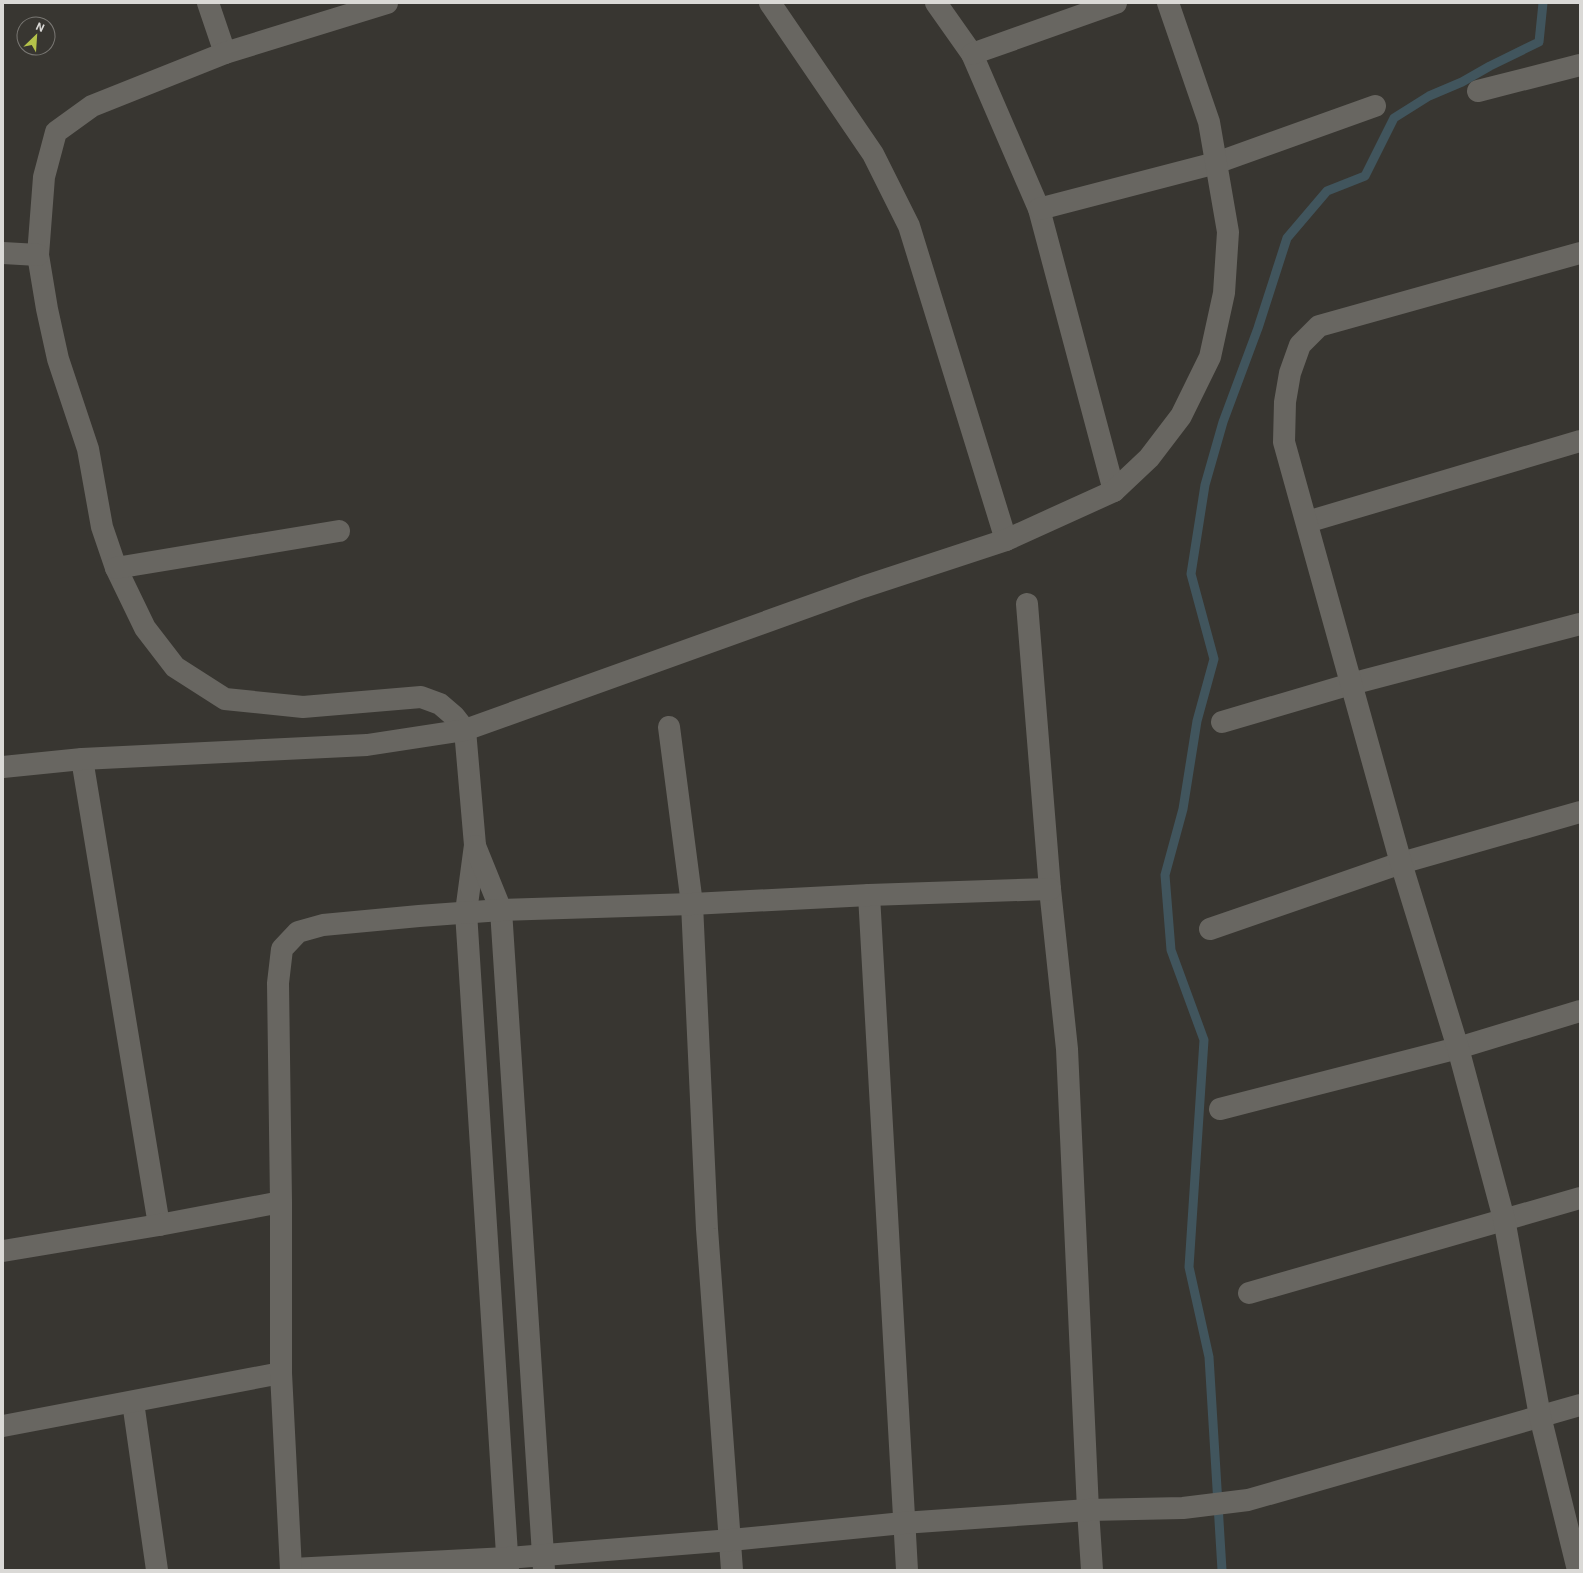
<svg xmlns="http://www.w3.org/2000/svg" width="1583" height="1573" font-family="Roboto,sans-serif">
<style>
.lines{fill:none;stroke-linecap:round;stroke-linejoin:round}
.stream{stroke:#41555d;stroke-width:9}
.street{stroke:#686661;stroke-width:22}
</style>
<rect width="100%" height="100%" fill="#383631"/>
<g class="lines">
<polyline class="stream" points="1222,1570 1209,1357 1189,1267 1204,1040 1171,950 1165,875 1183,809 1197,721 1214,659 1191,574 1205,485 1223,422 1258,328 1287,238 1327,191 1365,176 1394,118 1429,96 1462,82 1490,66 1539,42 1543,3"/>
<g class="street">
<polyline points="208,3 225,53"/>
<polyline points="387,3 225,53 92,106 56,132 44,177 38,255 47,309 58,359 88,449 102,527 116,568 145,628 175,667 225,699 303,707 421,697 440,704 454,716 465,730 475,845 466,912 508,1570"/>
<polyline points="770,3 873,154 909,226 1006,540"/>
<polyline points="936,3 972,54 1039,209 1114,491"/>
<polyline points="972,54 1116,3"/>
<polyline points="1478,91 1580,65"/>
<polyline points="1039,209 1216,163 1375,106"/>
<polyline points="3,253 38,255"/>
<polyline points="1307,522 1580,441"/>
<polyline points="116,568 339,531"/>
<polyline points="1027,604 1050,889 1067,1049 1088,1510 1092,1570"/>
<polyline points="1222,722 1351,684 1580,624"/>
<polyline points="669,727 692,904 707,1229 732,1570"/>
<polyline points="82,759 159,1225"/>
<polyline points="3,767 82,759 367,745 465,730 863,587 1006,540 1114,491 1149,458 1181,416 1210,357 1224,293 1228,232 1209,122 1168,3"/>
<polyline points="475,846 501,910 544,1570"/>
<polyline points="869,895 907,1570"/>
<polyline points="1210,929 1401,863 1580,812"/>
<polyline points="1220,1109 1458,1048 1580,1011"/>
<polyline points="3,1251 159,1225 281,1202"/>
<polyline points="1249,1293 1580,1198"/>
<polyline points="133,1402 157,1570"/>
<polyline points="3,1426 281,1373"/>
<polyline points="292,1569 507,1558 731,1540 903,1523 1088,1510 1183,1508 1248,1500 1580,1405"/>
<polyline points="291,1570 281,1373 281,1202 278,983 282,949 298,932 323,925 419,916 501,910 692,904 869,895 1050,889"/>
<polyline points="1578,1570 1540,1416 1504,1219 1458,1048 1401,863 1284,442 1285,402 1290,373 1300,345 1319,326 1580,253"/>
</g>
</g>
<rect width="1583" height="1573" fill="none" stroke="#dad9d6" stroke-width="8"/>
<g transform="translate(36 36) rotate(25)"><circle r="19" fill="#383631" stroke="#797773"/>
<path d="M0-3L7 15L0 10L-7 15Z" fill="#b4c24a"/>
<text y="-6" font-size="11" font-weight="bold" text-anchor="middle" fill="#dad9d6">N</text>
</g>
</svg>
